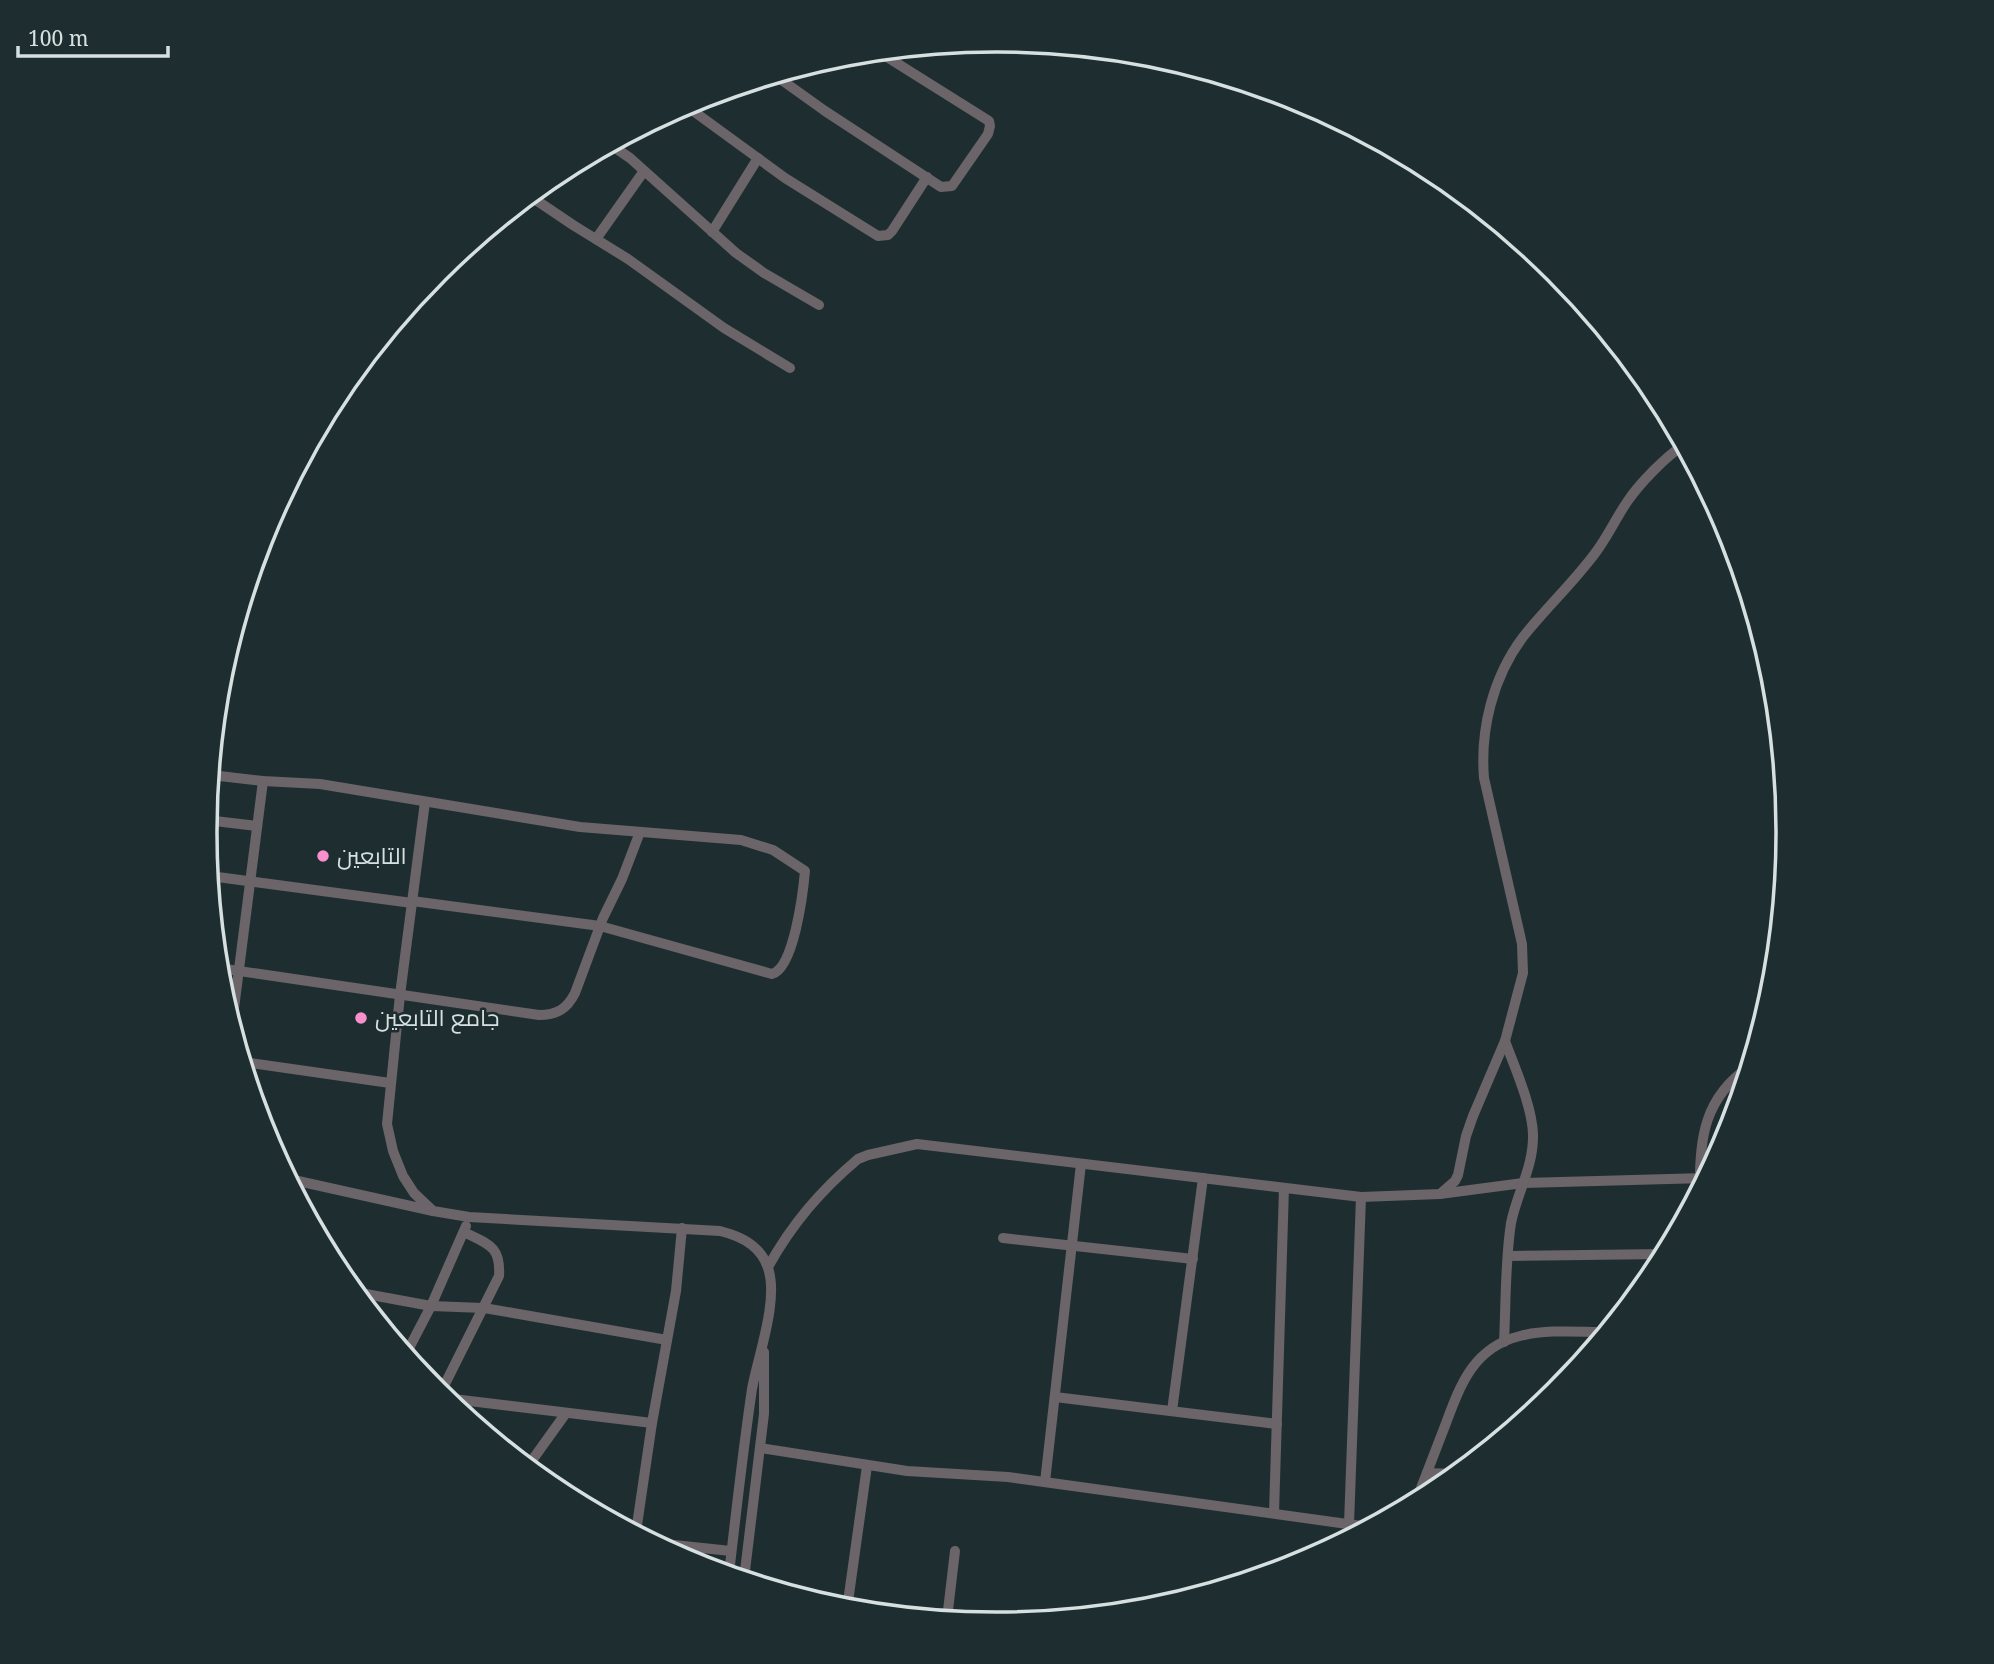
<svg xmlns="http://www.w3.org/2000/svg" width="1994" height="1664" font-family="'Noto Serif',Cairo,serif">
<style>
.lines{fill:none;stroke-linecap:round;stroke-linejoin:round}
.minor{stroke:#6b6468;stroke-width:10}
.poi-dot{fill:#f790cd;stroke:#1e2e30;stroke-width:2.5}
.labels{text-anchor:middle;stroke-width:5;stroke-linejoin:round;paint-order:stroke}
.poi-label{font-size:23px;fill:#d6e0e1;stroke:#1e2e30;text-anchor:start}
.rim{fill:none;stroke:#d6e0e1;stroke-width:3.5}
</style>
<rect width="100%" height="100%" fill="#1e2e30"/>
<g class="lines">
<g class="minor">
<polyline points="776,76 825,111 941,187 952,186 988,134 990,126 989,121 879,52"/>
<polyline points="685,105 785,178 878,236 888,235 892,231 927,177"/>
<polyline points="611,145 630,158 736,253 764,273 819,305"/>
<polyline points="530,196 573,225 628,259 724,328 790,368"/>
<polyline points="712,232 758,158"/>
<polyline points="596,239 644,171"/>
<path d="M 211,775 L 263,781 L 320,784 L 580,827 L 741,840 L 773,850 L 805,871 C 803,893 794,968 772,974 L 600,926 L 412,901"/>
<path d="M 425,802 L 400,995 L 387,1124 L 393,1151 L 403,1176 L 414,1193 L 433,1211 L 469,1217 L 720,1231 C 741,1236 761,1246 768,1268 C 779,1300 758,1356 752,1389 C 743,1450 736,1512 729,1574"/>
<polyline points="206,820 257,826"/>
<polyline points="210,876 412,903"/>
<path d="M 219,968 L 539,1015 C 557,1015 567,1009 575,993 L 603,918 L 622,879 L 640,832"/>
<polyline points="232,1024 263,781"/>
<polyline points="243,1062 390,1083"/>
<polyline points="289,1179 433,1211"/>
<path d="M 1700,1188 C 1699,1138 1705,1097 1749,1067"/>
<path d="M 1440,1194 L 1455,1181 L 1458,1175 L 1466,1136 L 1473,1116 L 1505,1041 L 1523,973 L 1522,944 L 1484,778 C 1480,729 1493,677 1523,637 C 1546,608 1574,582 1596,552 C 1608,536 1616,518 1627,502 C 1639,484 1666,456 1684,445"/>
<polyline points="1003,1238 1193,1259"/>
<polyline points="1508,1256 1665,1254"/>
<path d="M 768,1267 C 792,1224 820,1191 858,1159 L 868,1155 L 917,1144 L 1361,1197 L 1440,1194 L 1523,1183 L 1705,1178"/>
<polyline points="355,1292 431,1306 484,1308 667,1340"/>
<path d="M 1504,1342 C 1506,1302 1505,1262 1511,1223 C 1517,1193 1534,1166 1533,1134 C 1532,1106 1515,1068 1505,1041"/>
<polyline points="406,1354 431,1306 466,1226"/>
<path d="M 440,1394 L 499,1276 C 501,1246 488,1244 464,1232"/>
<polyline points="1055,1397 1277,1424"/>
<polyline points="445,1398 652,1423"/>
<polyline points="1172,1411 1203,1178"/>
<polyline points="760,1448 907,1471 1008,1477 1369,1527"/>
<polyline points="528,1466 566,1413"/>
<polyline points="1427,1473 1456,1474"/>
<polyline points="1045,1482 1081,1164"/>
<path d="M 1416,1501 C 1425,1478 1434,1454 1443,1431 C 1459,1389 1471,1348 1520,1336 C 1547,1329 1578,1332 1606,1332"/>
<polyline points="1274,1513 1284,1188"/>
<polyline points="1349,1524 1361,1197"/>
<polyline points="636,1532 652,1423 676,1291 682,1228"/>
<polyline points="655,1543 731,1551"/>
<polyline points="744,1579 764,1414 764,1352"/>
<polyline points="847,1609 867,1466"/>
<polyline points="947,1619 955,1551"/>
</g>
</g>
<g class="poi-dot">
<circle cx="323" cy="856" r="7"/>
<circle cx="361" cy="1018" r="7"/>
</g>
<g class="labels">
<g class="poi-label">
<text x="337" y="864">التابعين</text>
<text x="375" y="1026">جامع التابعين</text>
</g>
</g>
<path d="M0 0H1994V1664H0ZM996 52H997A779 779 0 0 1 1776 831V833A779 779 0 0 1 997 1612H996A779 779 0 0 1 217 833V831A779 779 0 0 1 996 52Z" fill="#1e2e30" fill-rule="evenodd"/>
<path class="rim" d="M996 52H997A779 779 0 0 1 1776 831V833A779 779 0 0 1 997 1612H996A779 779 0 0 1 217 833V831A779 779 0 0 1 996 52Z"/>
<path d="M18 46v10h150v-10" fill="none" stroke="#d6e0e1" stroke-width="3.5"/>
<text x="28" y="46" font-size="21" fill="#d6e0e1" stroke="#1e2e30" stroke-width="5" paint-order="stroke">100 m</text>
</svg>
